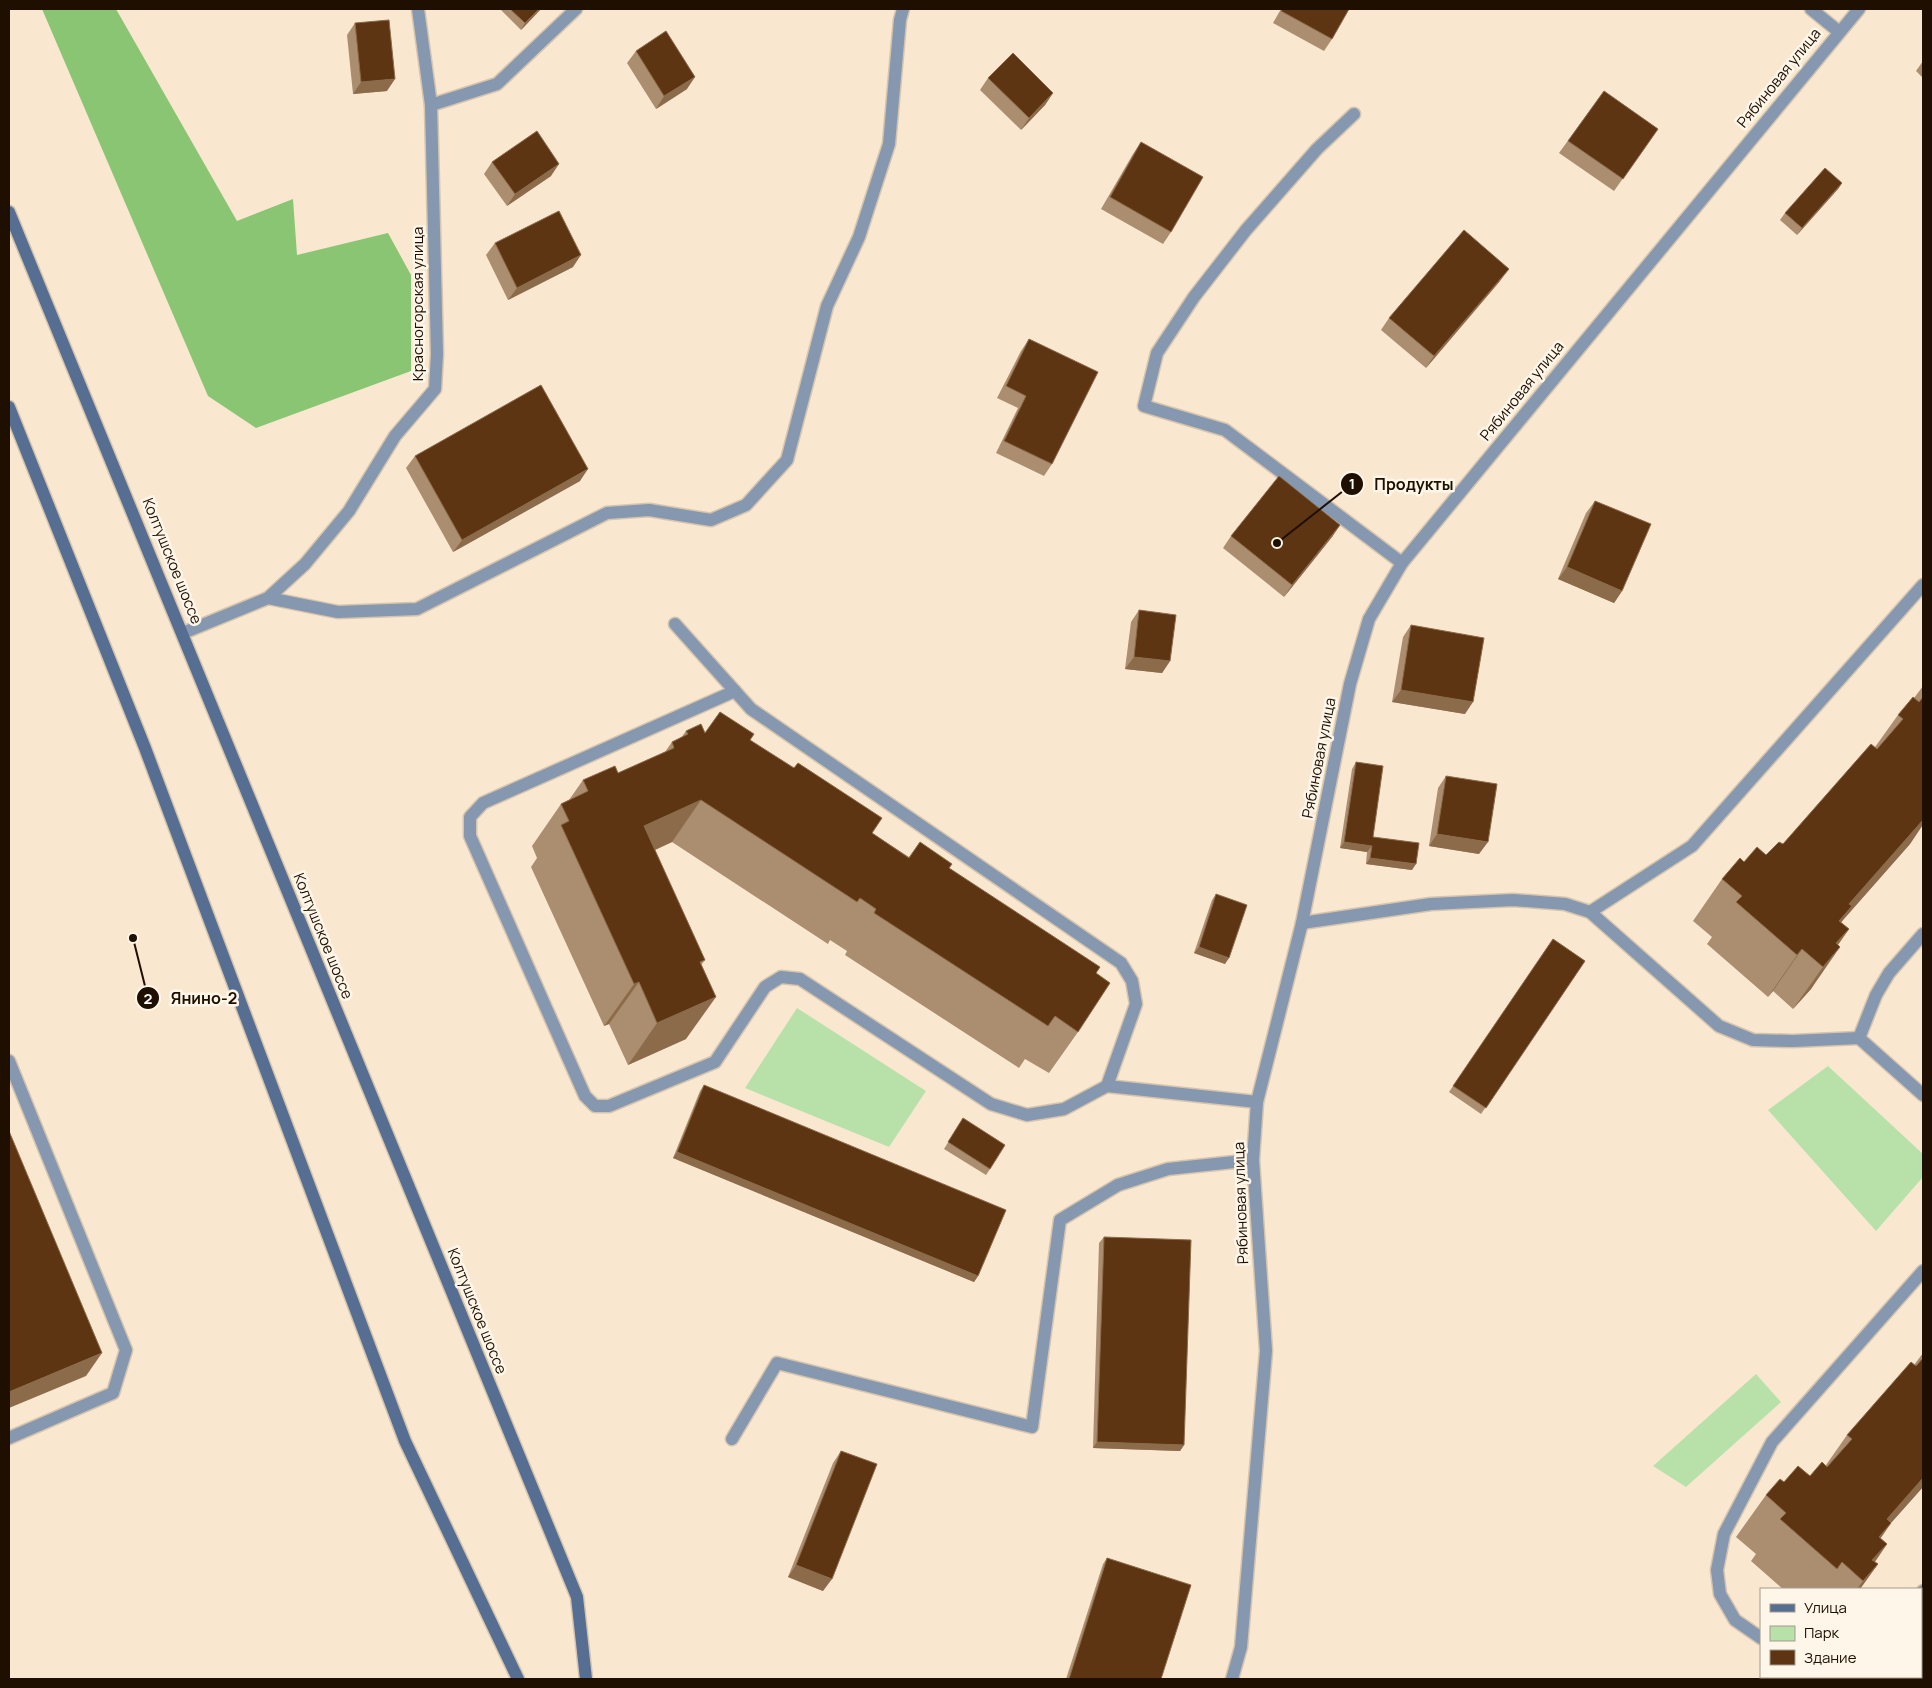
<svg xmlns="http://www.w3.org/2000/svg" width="1932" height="1688" font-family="Manrope,sans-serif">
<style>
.green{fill:#b8e1aa}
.forest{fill:#8ac574}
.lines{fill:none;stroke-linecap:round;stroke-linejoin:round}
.lane-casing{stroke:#d6c5ae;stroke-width:15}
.street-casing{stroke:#d6c5ae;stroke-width:15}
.secondary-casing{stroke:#d6c5ae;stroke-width:15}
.lane{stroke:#8697b0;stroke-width:12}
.street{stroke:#8697b0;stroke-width:12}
.secondary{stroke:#566e92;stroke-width:12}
.wall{fill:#ab8e70}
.shaded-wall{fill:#8c6b4b}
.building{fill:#5d3512;stroke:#8c6b4b}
.labels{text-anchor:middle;stroke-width:5;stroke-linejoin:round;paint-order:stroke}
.street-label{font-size:15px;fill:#1e0f00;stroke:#fff6ea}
.leader{fill:none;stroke:#1e0f00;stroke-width:2}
.callout-dot{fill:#1e0f00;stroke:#fff6ea;stroke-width:2}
.mark-label{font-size:15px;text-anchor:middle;font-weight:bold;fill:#fff}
.callout-label{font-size:16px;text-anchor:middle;font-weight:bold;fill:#1e0f00;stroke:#fff6ea;stroke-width:5;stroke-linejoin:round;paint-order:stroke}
</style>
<rect width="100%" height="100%" fill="#f9e8cf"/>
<g class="green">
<polygon points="797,1008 926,1091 889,1147 745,1088"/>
<polygon points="1828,1066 1923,1154 1923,1177 1876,1231 1768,1110"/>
<polygon points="1756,1374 1781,1402 1686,1487 1653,1466"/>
</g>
<polygon class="forest" points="42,9 116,9 237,221 293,199 297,255 388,233 411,275 411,371 256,428 208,396"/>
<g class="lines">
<defs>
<g id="lane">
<polyline points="431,105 497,84 576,9"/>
<polyline points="1354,114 1317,149 1246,230 1194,297 1157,353 1144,406 1225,430 1402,563"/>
<polyline points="268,598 338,612 417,609 607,513 649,510 711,520 746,505 787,460 827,306 859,237 889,144 900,20 903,9"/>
<polyline points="675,624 751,709 1121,963 1132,981 1136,1004 1107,1086"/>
<polyline points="735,691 483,803 470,817 470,836 585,1096 595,1106 609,1106 715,1062 765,987 781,977 800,979 991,1104 1027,1115 1064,1109 1107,1086 1257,1102"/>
<polyline points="1590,912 1692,846 1923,585"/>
<polyline points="1302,923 1431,904 1513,900 1565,904 1590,912 1719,1026 1753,1040 1793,1041 1859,1038 1876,995 1889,973 1923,934"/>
<polyline points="1859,1038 1923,1095"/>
<polyline points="9,1061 126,1350 113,1393 9,1438"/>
<polyline points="732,1439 777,1363 1032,1427 1060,1220 1118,1185 1168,1169 1253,1160"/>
<polyline points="1921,1596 1923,1591"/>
<polyline points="1761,1638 1735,1620 1720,1594 1717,1570 1724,1534 1772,1442 1923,1271"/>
<polyline points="1815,1677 1818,1679"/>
<polyline points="1880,1679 1881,1677"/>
</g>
<g id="street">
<polyline points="1811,9 1838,31"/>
<polyline points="183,633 268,598 305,564 349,511 395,436 435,389 437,354 431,105 418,9"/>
<polyline points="1232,1679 1241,1647 1266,1351 1253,1160 1257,1102 1302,923 1350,684 1369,619 1402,563 1859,9"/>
</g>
<g id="secondary">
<path d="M 9,212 C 202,672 386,1136 577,1597 L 586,1679"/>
<polyline points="9,407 145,748 405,1441 518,1679"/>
</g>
</defs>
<use href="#lane" class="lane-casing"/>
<use href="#street" class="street-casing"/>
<use href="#secondary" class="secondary-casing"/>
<use href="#lane" class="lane"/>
<use href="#street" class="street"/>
<use href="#secondary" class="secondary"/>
</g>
<g class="wall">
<polygon points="500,9 541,9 521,30"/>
<polygon points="1281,9 1349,9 1332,39 1324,51 1273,23"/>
<polygon points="355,23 387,91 353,94 347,35"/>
<polygon points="636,51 687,89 656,109 627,63"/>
<polygon points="1923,61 1923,78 1916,71"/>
<polygon points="988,78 1053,93 1045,105 1021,130 980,90"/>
<polygon points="1604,91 1658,129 1614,191 1559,153"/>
<polygon points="1141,142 1171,232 1163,244 1101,209 1133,154"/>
<polygon points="492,162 551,176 507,206 484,174"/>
<polygon points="1842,183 1838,189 1797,235 1780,220 1785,213"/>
<polygon points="495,243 573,267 508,300 486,255"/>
<polygon points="1500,281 1426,368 1381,330 1389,318"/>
<polygon points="1029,339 1052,464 1044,476 996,453 1018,408 997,398 1021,351"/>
<polygon points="415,456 580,481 453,552 406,468"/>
<polygon points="1595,501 1622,591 1614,603 1558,579 1586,513"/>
<polygon points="1340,525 1332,537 1284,597 1223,548 1231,536"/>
<polygon points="1139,610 1170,661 1162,673 1125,669 1131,622"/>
<polygon points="1411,625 1465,714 1392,702 1403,637"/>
<polygon points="1923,686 1923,825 1910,844 1843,920 1841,922 1849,929 1838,945 1811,989 1793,1009 1773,991 1768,997 1707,944 1712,937 1693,921 1722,879 1744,862 1766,855 1783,844 1875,747 1898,715 1914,698"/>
<polygon points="720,712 750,740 872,833 909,857 920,842 949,868 1096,973 1078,1032 1049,1073 1025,1059 1019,1068 845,955 847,951 830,940 828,944 672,842 655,850 705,960 701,965 686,1039 628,1065 609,1024 604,1026 531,867 537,858 532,846 561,804 569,800 583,780 618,773 665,752 672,742 681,738 686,731 705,733"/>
<polygon points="1356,762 1373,837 1412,870 1366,864 1367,852 1340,848 1352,769"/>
<polygon points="1446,776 1479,854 1429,846 1438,788"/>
<polygon points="1216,894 1225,964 1194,953 1212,900"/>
<polygon points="1553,939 1585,961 1481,1114 1449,1092"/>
<polygon points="704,1085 978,1276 974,1282 673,1158 700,1091"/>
<polygon points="963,1118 990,1169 986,1175 944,1149"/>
<polygon points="1104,1237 1184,1445 1180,1451 1093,1448 1099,1243"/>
<polygon points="1923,1353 1923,1487 1891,1523 1880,1539 1887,1544 1875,1562 1878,1564 1860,1589 1783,1589 1751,1561 1756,1554 1736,1537 1766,1495 1784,1482 1810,1476 1826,1465 1847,1435 1914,1365"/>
<polygon points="841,1451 823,1591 788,1577 833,1463"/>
<polygon points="1107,1558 1161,1679 1066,1679 1103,1564"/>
</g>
<g class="shaded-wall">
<polygon points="539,9 541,9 521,30 525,23"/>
<polygon points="695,77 687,89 656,109 664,96"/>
<polygon points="395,79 387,91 353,94 361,82"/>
<polygon points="1053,93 1045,105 1021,130 1029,118"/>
<polygon points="559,164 551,176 507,206 515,194"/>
<polygon points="1842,183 1838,189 1797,235 1802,228"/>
<polygon points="581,255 573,267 508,300 517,288"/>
<polygon points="1509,269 1500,281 1426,368 1434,356"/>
<polygon points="588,469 580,481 453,552 462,540"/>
<polygon points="1340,525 1332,537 1284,597 1292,585"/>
<polygon points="1567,567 1622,591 1614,603 1558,579"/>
<polygon points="1134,657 1170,661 1162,673 1125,669"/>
<polygon points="1401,690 1473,702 1465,714 1392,702"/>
<polygon points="701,800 672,842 615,868 644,826"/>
<polygon points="1923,820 1923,824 1910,844 1843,920 1823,948 1849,904"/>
<polygon points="1437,834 1488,842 1479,854 1429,846"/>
<polygon points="1344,842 1372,846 1367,852 1340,848"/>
<polygon points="1370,858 1416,864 1412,870 1366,864"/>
<polygon points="1849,929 1822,967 1836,943"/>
<polygon points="1199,947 1229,958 1225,964 1194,953"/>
<polygon points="1840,947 1811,989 1793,1009 1823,967"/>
<polygon points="1802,949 1773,991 1768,997 1797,955"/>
<polygon points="639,982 609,1024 604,1026 634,984"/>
<polygon points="716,997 686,1039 628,1065 657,1023"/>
<polygon points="677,1152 978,1276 974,1282 673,1158"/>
<polygon points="102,1353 86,1376 9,1408 9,1392"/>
<polygon points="1097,1442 1184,1445 1180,1451 1093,1448"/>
<polygon points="1923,1478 1923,1487 1857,1561 1887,1519"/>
<polygon points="1891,1523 1862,1565 1879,1537"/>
<polygon points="1887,1544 1862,1580 1872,1560"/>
<polygon points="1878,1564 1860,1589 1857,1589 1863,1581"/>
<polygon points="796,1565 832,1579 823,1591 788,1577"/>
</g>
<g class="building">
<polygon points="510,9 539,9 525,23"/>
<polygon points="1283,9 1349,9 1332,39 1281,11"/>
<polygon points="389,20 395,79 361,82 355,23"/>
<polygon points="666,31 695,77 664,96 636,51"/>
<polygon points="1013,53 1053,93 1029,118 988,78"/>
<polygon points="1604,91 1658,129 1623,179 1568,141"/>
<polygon points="537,131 559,164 515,194 492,162"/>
<polygon points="1141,142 1203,177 1171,232 1110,197"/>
<polygon points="1825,168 1842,183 1802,228 1785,213"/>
<polygon points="559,211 581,255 517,288 495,243"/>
<polygon points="1464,230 1509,269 1434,356 1389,318"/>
<polygon points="1029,339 1098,372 1052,464 1004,441 1026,396 1006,386"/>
<polygon points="541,385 588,469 462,540 415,456"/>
<polygon points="1279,476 1340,525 1292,585 1231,536"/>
<polygon points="1595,501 1651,524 1622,591 1567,567"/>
<polygon points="1139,610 1176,615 1170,661 1134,657"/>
<polygon points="1411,625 1484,638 1473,702 1401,690"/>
<polygon points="1913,697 1919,702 1923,697 1923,820 1849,904 1852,906 1839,921 1849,929 1836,943 1840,947 1823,967 1802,949 1797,955 1736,902 1742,896 1722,879 1740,858 1744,862 1757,847 1766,855 1779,842 1783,844 1871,744 1877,749 1903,719 1898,715"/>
<polygon points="720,712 754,734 750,740 794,768 798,763 882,818 872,833 909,858 920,842 952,864 949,868 1100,967 1096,973 1110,983 1078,1032 1055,1016 1048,1026 874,913 876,909 860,898 857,902 701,800 644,826 705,960 700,962 716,997 657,1023 639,982 634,984 561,825 569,821 561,804 588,791 583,780 615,766 618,773 674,748 672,742 688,734 686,731 701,724 705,733"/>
<polygon points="1356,762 1383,766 1373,837 1419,843 1416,864 1370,858 1372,846 1344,842"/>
<polygon points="1446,776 1497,784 1488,842 1437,834"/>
<polygon points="1216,894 1247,905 1229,958 1199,947"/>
<polygon points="1553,939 1585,961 1486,1108 1453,1086"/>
<polygon points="704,1085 1006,1210 978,1276 677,1152"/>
<polygon points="963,1118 1005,1145 990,1169 948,1142"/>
<polygon points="9,1131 102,1353 9,1392"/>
<polygon points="1104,1237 1191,1240 1184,1445 1097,1442"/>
<polygon points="1923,1358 1923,1478 1887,1519 1891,1523 1879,1537 1887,1544 1872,1560 1878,1564 1863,1581 1842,1562 1837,1569 1780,1519 1786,1513 1766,1495 1780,1479 1784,1482 1798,1466 1810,1476 1822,1462 1827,1467 1852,1439 1847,1435 1911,1362 1916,1366"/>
<polygon points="841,1451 877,1464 832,1579 796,1565"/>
<polygon points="1107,1558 1191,1585 1161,1679 1069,1679"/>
</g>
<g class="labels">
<g class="street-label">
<text transform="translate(1779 78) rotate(-51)" y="5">Рябиновая улица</text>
<text transform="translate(418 304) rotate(-90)" y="5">Красногорская улица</text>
<text transform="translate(1522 391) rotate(-51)" y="5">Рябиновая улица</text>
<text transform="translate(172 561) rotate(68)" y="5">Колтушское шоссе</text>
<text transform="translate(1319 758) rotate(-79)" y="5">Рябиновая улица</text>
<text transform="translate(323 936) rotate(68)" y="5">Колтушское шоссе</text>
<text transform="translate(1241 1203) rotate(-92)" y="5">Рябиновая улица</text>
<text transform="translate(477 1311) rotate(68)" y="5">Колтушское шоссе</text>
</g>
</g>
<path class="leader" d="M1277 543L1352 484M133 938L148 998"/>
<g class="callout-dot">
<circle cx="1277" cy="543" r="5"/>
<circle cx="133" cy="938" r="5"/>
<circle cx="1352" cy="484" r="12"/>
<circle cx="148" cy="998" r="12"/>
</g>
<g class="mark-label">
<text x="1352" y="489">1</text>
<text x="148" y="1004">2</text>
</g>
<g class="callout-label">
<text x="1414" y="490">Продукты</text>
<text x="204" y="1004">Янино-2</text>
</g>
<rect width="1932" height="1688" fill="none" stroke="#1e0f00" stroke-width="20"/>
<rect x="1760" y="1588" width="162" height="90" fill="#fff6ea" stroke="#a59a8c"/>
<rect x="1770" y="1604" width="25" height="8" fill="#566e92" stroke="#a59a8c"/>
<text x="1804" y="1613" font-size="15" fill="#1e0f00">Улица</text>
<rect x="1770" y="1626" width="25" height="15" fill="#b8e1aa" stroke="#a59a8c"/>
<text x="1804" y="1638" font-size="15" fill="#1e0f00">Парк</text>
<rect x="1770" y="1650" width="25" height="15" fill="#5d3512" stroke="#a59a8c"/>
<text x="1804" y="1663" font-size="15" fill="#1e0f00">Здание</text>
</svg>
